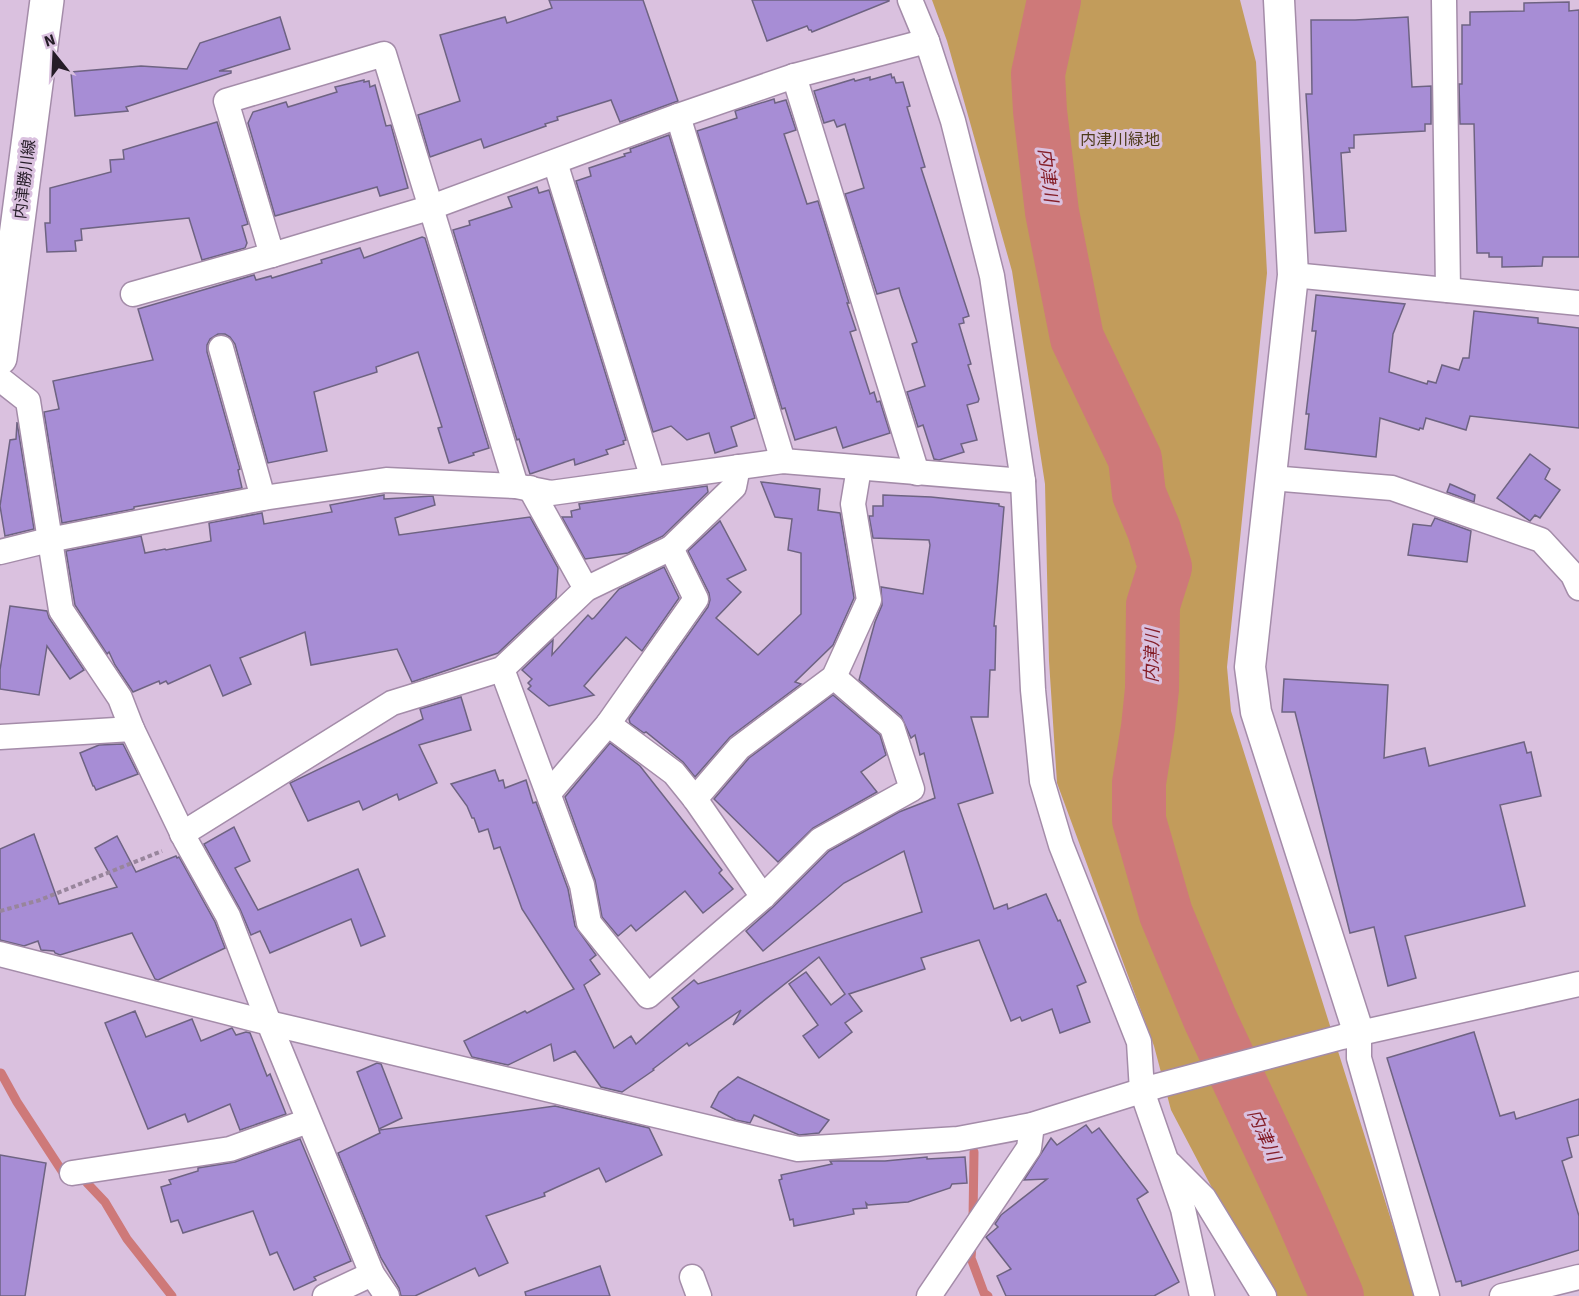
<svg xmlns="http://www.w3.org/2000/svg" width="1579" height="1296" font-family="'Source Sans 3','Noto Sans JP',sans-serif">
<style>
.green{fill:#c29c5b}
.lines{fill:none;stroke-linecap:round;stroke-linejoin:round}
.stream{stroke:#ce7979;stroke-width:9}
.river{stroke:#ce7979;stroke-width:54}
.building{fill:#a78dd5;stroke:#6e6382;stroke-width:1.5}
.minor-casing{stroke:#a48ca9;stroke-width:27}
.tertiary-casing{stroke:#a48ca9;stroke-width:33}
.secondary-casing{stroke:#a48ca9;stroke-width:36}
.path{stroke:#98859c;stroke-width:4;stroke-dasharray:4.5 3;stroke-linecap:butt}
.minor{stroke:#fff;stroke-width:24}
.tertiary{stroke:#fff;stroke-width:30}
.secondary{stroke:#fff;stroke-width:33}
.labels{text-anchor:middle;stroke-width:6;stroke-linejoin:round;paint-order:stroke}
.park-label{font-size:16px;fill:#4d3b1a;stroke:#dac1df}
.street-label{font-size:16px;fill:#251c27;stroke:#dac1df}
.water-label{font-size:18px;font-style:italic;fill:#851f2a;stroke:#dac1df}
</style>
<rect width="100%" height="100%" fill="#dac1df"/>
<polygon class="green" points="932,0 1240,0 1256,62 1267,273 1227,667 1231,711 1415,1296 1269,1296 1171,1110 1154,1046 1057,783 1049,661 1045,484 1012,271 947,41"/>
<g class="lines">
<g class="stream">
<polyline points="1,1073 17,1102 62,1171"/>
<polyline points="87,1183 105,1202 127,1239 172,1296"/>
<polyline points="973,1219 974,1152"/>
<polyline points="972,1245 971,1258 984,1293 988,1296"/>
</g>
<polyline class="river" points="1054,0 1038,74 1040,111 1052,212 1077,338 1135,459 1139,494 1154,530 1165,567 1153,605 1152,689 1148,727 1139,783 1139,820 1166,914 1210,1019 1296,1202 1337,1296"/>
</g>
<g class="building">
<polygon points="549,0 643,0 678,101 620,122 611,100 557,117 558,120 545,124 546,126 484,148 481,139 430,157 418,115 460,101 440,35 505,17 507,23 552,8"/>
<polygon points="752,0 889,0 889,1 812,32 811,30 809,30 807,26 767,41"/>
<polygon points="1569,2 1569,11 1579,10 1579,257 1543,257 1542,266 1502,267 1502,257 1489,257 1489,253 1477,253 1474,124 1460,124 1459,84 1462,84 1462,25 1470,25 1470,12 1524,11 1524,3"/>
<polygon points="280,17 290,49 219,71 231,71 231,73 126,107 128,111 75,116 71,72 141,66 187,69 200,43"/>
<polygon points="1408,17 1412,87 1431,86 1431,124 1425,124 1425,131 1354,135 1354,148 1349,148 1350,152 1341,153 1346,231 1315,233 1306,94 1312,94 1311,20 1355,20"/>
<polygon points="891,74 892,78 894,77 896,83 903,82 910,106 907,107 925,167 921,168 969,316 963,318 964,323 959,324 971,364 968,365 979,399 978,402 967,405 977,440 961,444 964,452 939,460 934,459 923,425 918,427 907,392 925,386 912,344 917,342 901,295 899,288 877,294 845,194 864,188 845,124 837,127 834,120 824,123 814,91 854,79 855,81 870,77 870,80"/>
<polygon points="364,80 364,82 369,81 370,87 375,85 386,126 391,125 408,188 380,196 377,187 275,216 248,123 253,112 286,102 288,107 337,92 335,87"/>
<polygon points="774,99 775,103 786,100 796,130 784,134 807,204 818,201 849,303 847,303 856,330 850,332 870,394 874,392 877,402 880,401 890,433 843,448 836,427 795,440 785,408 782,409 697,131 737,118 735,111"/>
<polygon points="217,122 248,224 242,226 247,243 245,248 202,260 189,218 81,229 82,240 75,241 76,251 47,252 45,223 50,223 50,188 111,172 110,160 124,159 123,150"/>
<polygon points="669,135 755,418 731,427 737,446 715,453 709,433 687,440 671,426 653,432 576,181 591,176 589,168 625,156 624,154 631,152 630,149"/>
<polygon points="537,187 539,193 549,190 626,440 623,441 624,444 606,450 608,454 575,465 574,459 530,474 519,439 517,440 453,230 470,225 469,221 512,207 508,197"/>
<polygon points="422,237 425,238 489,448 473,453 474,455 449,463 438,428 442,427 418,352 376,367 377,372 314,392 327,451 268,463 235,344 230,337 225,334 218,334 210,339 207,345 207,352 240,469 238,470 242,488 134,507 134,509 62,523 44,412 59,409 53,381 153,360 138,309 254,275 256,280 271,276 272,278 322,263 321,260 360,248 364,258"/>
<polygon points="1316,295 1405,304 1393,334 1389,372 1427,384 1428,381 1436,383 1442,365 1459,370 1463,358 1469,358 1474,311 1538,318 1538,323 1579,328 1579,428 1470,416 1466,430 1426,418 1423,429 1420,428 1419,430 1380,418 1376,457 1305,449 1309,414 1306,414 1316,331 1312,331"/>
<polygon points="17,422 34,529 5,536 0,506 10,440 16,439"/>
<polygon points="1530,454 1550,469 1545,479 1560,490 1540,518 1535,515 1530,521 1497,498"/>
<polygon points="761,482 820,489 818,510 840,513 854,598 833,645 795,682 801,684 730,737 695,777 683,762 646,732 644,733 630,723 629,719 708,607 710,600 709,593 688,551 720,521 746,570 727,579 741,592 716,618 758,655 801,614 801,553 788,550 792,519 775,517"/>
<polygon points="1450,484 1475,495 1474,502 1447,492"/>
<polygon points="707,486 708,492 663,536 628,553 585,559 562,517 572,517 571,511 580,509 579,504"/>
<polygon points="384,495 384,499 433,496 435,505 395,518 399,535 530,517 558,568 556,598 498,653 412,682 397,649 311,665 305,632 240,658 251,684 223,696 210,665 168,684 166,681 160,684 159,681 133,692 115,665 109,652 107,654 75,605 66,551 141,536 145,553 165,549 166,550 211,541 209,523 262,513 264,524 332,512 330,505"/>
<polygon points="883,495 931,497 999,504 999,506 1004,507 994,626 996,626 995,670 990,670 988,717 971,717 993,793 958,804 994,909 1007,904 1008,909 1046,894 1058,921 1060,920 1086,982 1077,986 1090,1022 1060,1033 1052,1009 1022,1021 1020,1017 1011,1021 979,940 921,958 925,969 849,994 862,1011 845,1023 852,1032 819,1058 803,1036 818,1025 789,984 806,972 831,1005 845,994 819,957 733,1025 741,1010 689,1046 687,1043 653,1069 654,1070 622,1092 601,1087 575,1051 554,1061 551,1044 508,1065 472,1057 464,1041 525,1011 527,1013 574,989 522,909 500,847 494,849 488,829 479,832 474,818 472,818 467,806 451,784 495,770 499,781 503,780 505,788 526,780 533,803 536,802 568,889 575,926 596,955 590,960 600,974 584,985 614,1048 631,1036 636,1044 679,1007 672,998 694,980 698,984 922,912 904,851 844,883 763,951 746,931 773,907 829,851 899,812 935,798 924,753 920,755 915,735 911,738 901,716 859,680 875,622 882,605 881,587 923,594 930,545 929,540 873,538 869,516 873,516 873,506 883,506"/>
<polygon points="1435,518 1471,531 1467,562 1408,555 1413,524 1431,526"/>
<polygon points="664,567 679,598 642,651 626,637 584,686 594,695 549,706 528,689 531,686 528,683 532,679 522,670 553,640 552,655 588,615 592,619 594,618 619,589"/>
<polygon points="10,606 47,611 49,618 84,670 70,679 47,646 39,695 0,689 0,670"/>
<polygon points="1284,679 1388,685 1384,758 1425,748 1429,766 1524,742 1527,753 1531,752 1541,796 1500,805 1525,906 1405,936 1416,978 1388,986 1374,927 1350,933 1295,712 1282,712"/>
<polygon points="833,695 880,735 886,755 861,772 877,792 813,828 778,862 714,799 749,758"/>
<polygon points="461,697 471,730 419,745 437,783 399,800 397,794 363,810 359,801 308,821 290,783 423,719 420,709"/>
<polygon points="610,743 640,766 722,870 719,873 733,889 703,913 685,891 636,931 631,925 618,936 602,917 595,880 565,797"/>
<polygon points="123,744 138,774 96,790 94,786 93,786 80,753 99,745"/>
<polygon points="234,827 250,861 235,868 258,910 358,869 385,936 361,946 351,919 270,953 260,931 251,935 240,909 204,844"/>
<polygon points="34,834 59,904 117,887 95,848 117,836 136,872 176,856 177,858 179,857 215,922 225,948 158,980 155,979 132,933 60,955 55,953 54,951 41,950 38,941 24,946 0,940 0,849"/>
<polygon points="135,1011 146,1037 192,1019 201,1041 232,1028 236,1035 246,1032 250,1033 267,1076 270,1074 286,1114 240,1130 230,1104 188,1122 185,1114 148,1129 105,1023"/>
<polygon points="1474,1032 1500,1116 1514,1112 1516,1119 1579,1099 1579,1135 1567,1138 1572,1157 1562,1161 1579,1216 1579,1250 1462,1286 1461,1281 1456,1282 1387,1058"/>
<polygon points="377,1063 381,1064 402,1118 379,1129 357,1072"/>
<polygon points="738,1077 829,1120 819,1133 799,1135 754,1115 750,1123 736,1120 711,1107 719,1092"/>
<polygon points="555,1106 649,1128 662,1155 606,1182 599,1168 544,1193 545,1196 486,1216 508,1263 479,1276 475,1268 415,1296 401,1296 399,1288 381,1258 338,1153 380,1133 379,1130"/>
<polygon points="1086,1125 1092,1133 1099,1128 1148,1192 1137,1199 1179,1282 1154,1296 1006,1296 997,1276 1011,1269 986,1237 998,1227 995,1224 1001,1215 1047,1179 1024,1180 1051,1138 1057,1145"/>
<polygon points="300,1139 351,1261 314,1277 316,1280 294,1290 277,1252 270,1255 253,1211 183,1233 178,1220 171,1222 161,1187 171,1184 169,1180 198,1171 198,1168 235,1162"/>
<polygon points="0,1155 46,1163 25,1296 0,1296"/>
<polygon points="927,1157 927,1159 965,1157 967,1183 952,1184 950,1188 908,1202 868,1205 866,1203 867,1208 853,1209 854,1214 794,1226 793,1219 790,1220 779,1180 782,1179 781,1175 832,1164 830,1161 885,1161"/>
<polygon points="600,1266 610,1296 526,1296 525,1292"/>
</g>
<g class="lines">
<defs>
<g id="minor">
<polyline points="910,0 927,41 953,121 992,276 1023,481 1033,690 1042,781 1061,845 1139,1042 1142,1091 1183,1209 1202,1296"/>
<polyline points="1444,0 1448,290"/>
<polyline points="794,76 917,473"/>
<polyline points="678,116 783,461"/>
<polyline points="555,162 653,479"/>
<polyline points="272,255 226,101 384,54 516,486"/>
<polyline points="1293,275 1579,303"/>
<polyline points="133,294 272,255 429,208 678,116 794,76 927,41"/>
<polyline points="221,348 263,498"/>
<polyline points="0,379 28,401 61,610 120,698 132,729 186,841 228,916 269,1023 372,1274 387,1296"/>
<polyline points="1271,478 1392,488 1541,540 1573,575 1579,588"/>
<polyline points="530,488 586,589"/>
<polyline points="0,552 49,540 263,498 386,480 516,486 551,493 783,461 1023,481"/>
<polyline points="502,669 582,885 589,923 648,996 763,897 820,840 912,789 892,727 834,677"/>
<polyline points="608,724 674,773 695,799 763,897"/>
<polyline points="0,737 132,729"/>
<polyline points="549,793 608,724 696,599 671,548"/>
<polyline points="695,799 739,748 834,677 869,600 853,504 859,468"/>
<polyline points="182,834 392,703 502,669 586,589 671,548 734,487 738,467"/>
<polyline points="0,954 269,1023 798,1149 958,1139 1032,1125 1157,1086 1342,1037 1579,984"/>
<polyline points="1359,1034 1359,1058 1427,1296"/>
<polyline points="1170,1164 1204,1198 1264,1296"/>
<polyline points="72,1173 230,1149 308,1121"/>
<polyline points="692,1277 699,1296"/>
<polyline points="325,1296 372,1274"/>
<polyline points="929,1296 1029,1148 1032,1125"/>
<polyline points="1502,1296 1579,1277"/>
</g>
<polyline id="tertiary" points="1279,0 1293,275 1250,667 1256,712 1359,1034"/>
<polyline id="secondary" points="0,358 47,0"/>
</defs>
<use href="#minor" class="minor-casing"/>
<use href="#tertiary" class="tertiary-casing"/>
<use href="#secondary" class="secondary-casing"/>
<polyline class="path" points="0,911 40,900 162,851"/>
<use href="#minor" class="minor"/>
<use href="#tertiary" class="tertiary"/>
<use href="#secondary" class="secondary"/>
</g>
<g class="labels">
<g class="park-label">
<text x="1120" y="145">内津川緑地</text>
</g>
<g class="street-label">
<text transform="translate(24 179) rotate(-83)" y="6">内津勝川線</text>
</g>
<g class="water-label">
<text transform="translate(1048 175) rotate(83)" y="6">内津川</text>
<text transform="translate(1152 656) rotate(-89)" y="6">内津川</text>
<text transform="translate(1264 1135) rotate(66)" y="6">内津川</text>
</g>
</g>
<g transform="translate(54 54) rotate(342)" stroke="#dac1df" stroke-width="4.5" paint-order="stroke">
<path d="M0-4.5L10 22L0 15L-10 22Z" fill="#251c27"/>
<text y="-9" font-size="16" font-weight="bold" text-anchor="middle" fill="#251c27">N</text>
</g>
</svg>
